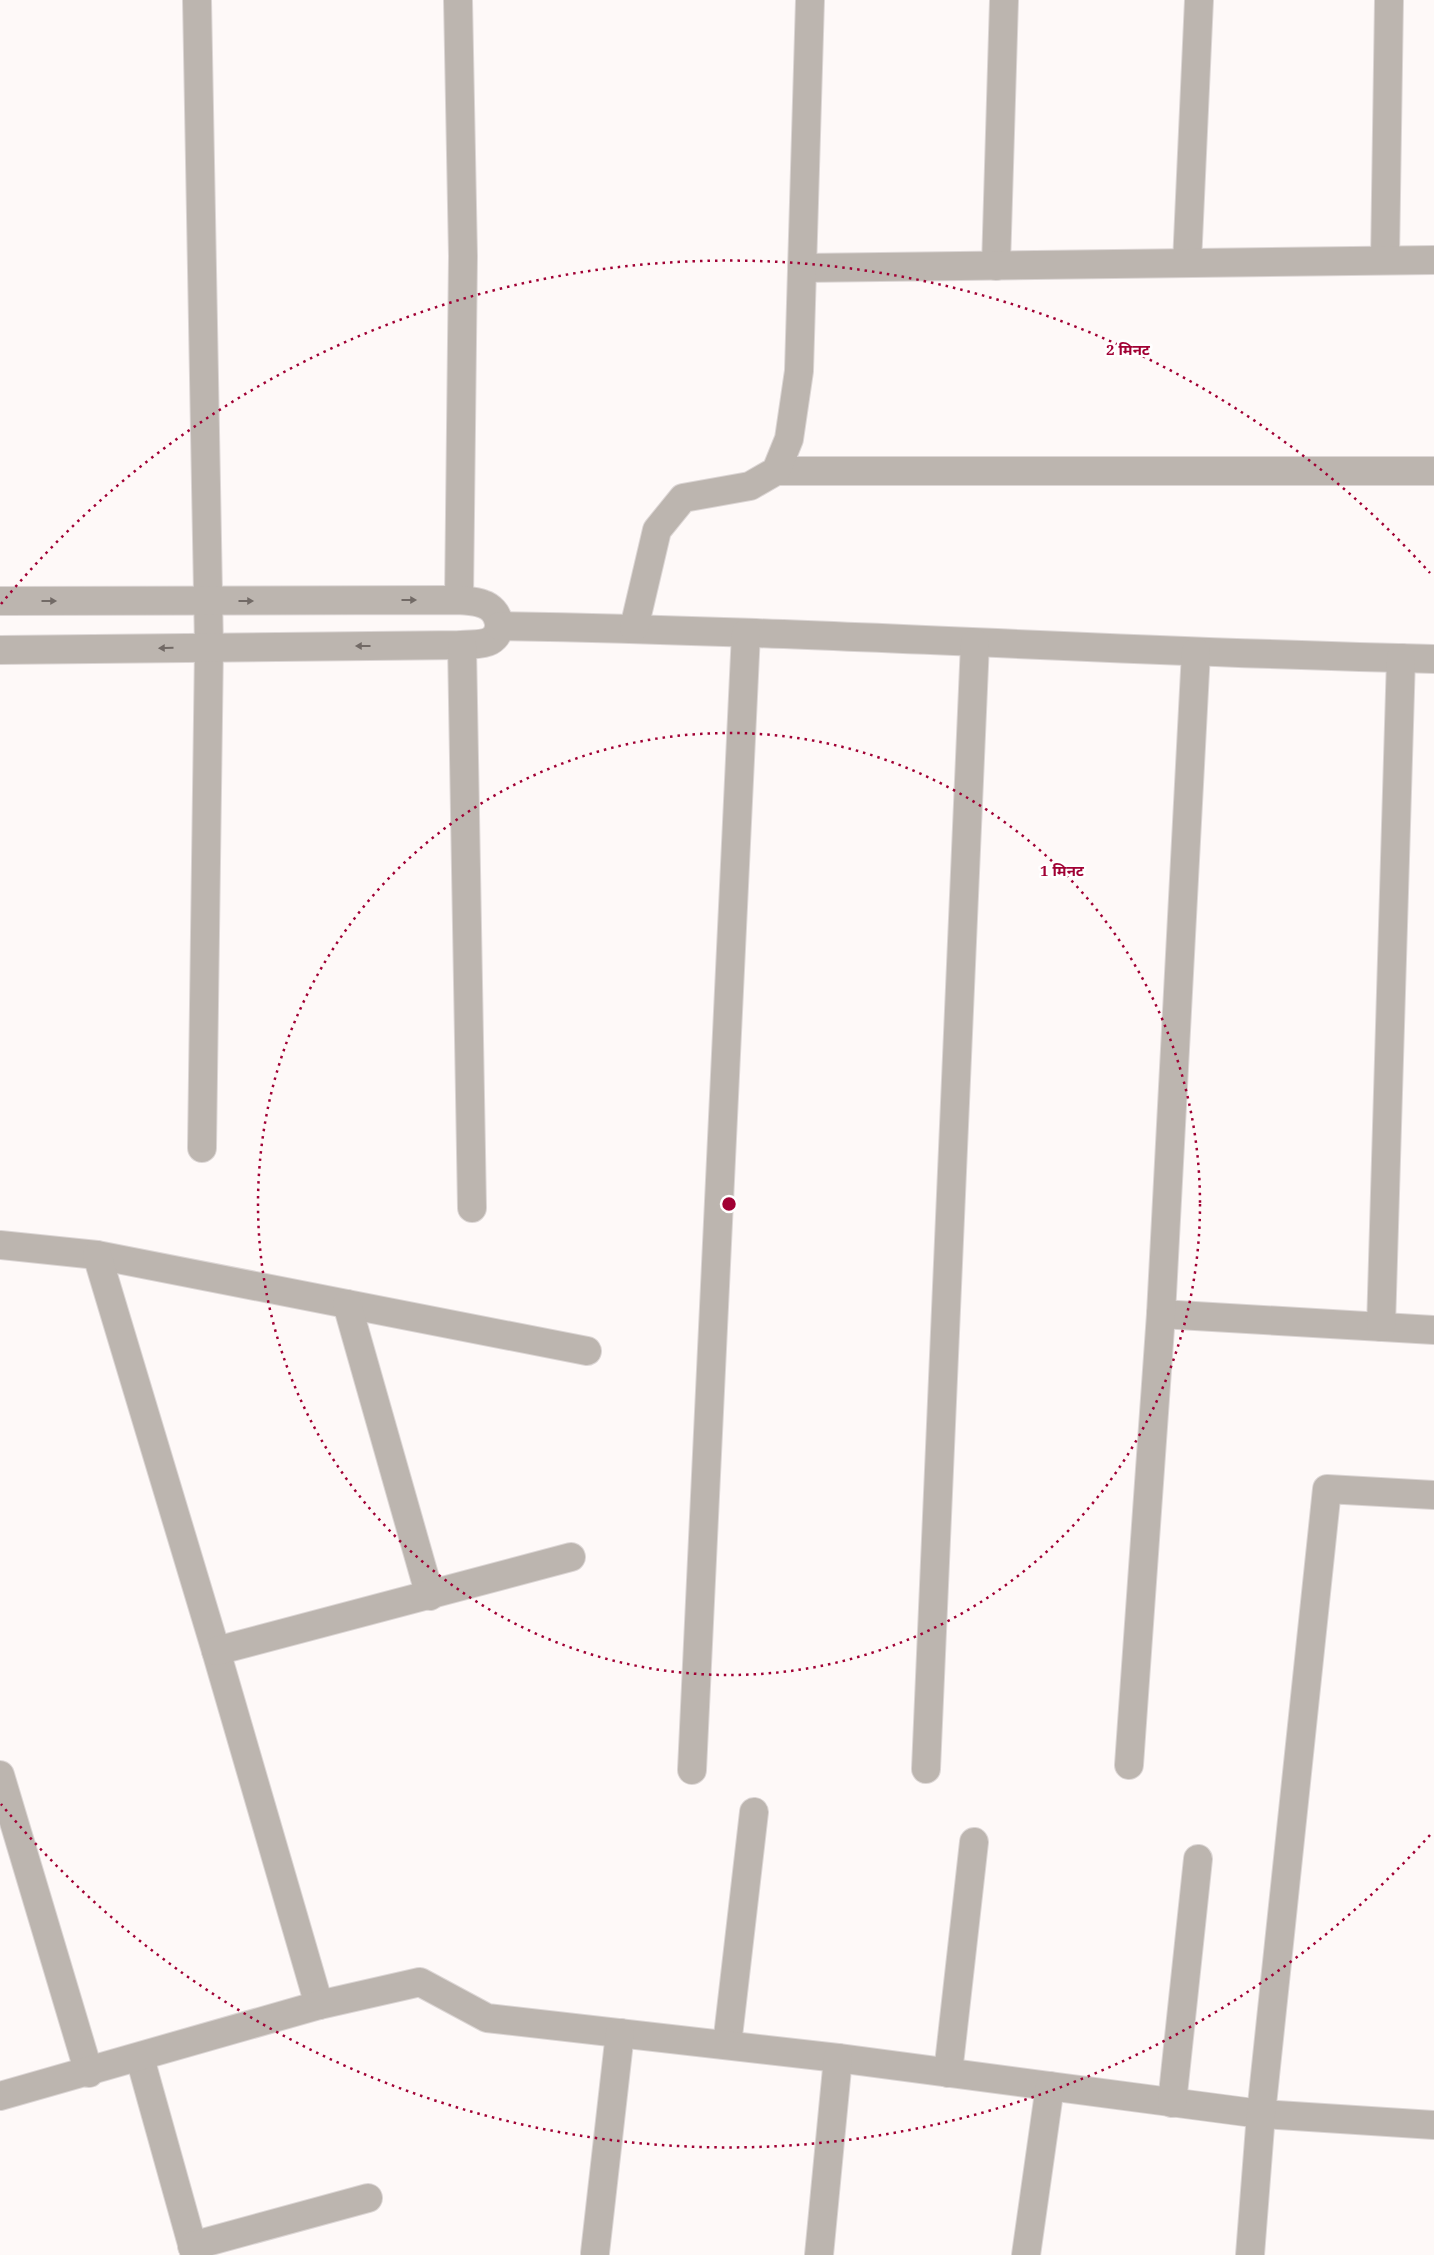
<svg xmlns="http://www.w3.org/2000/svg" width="1434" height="2255" font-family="'Noto Serif','Noto Sans Devanagari',serif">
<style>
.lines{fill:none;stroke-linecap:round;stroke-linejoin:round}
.street-casing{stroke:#dcd6d5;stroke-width:30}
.street{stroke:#bcb5af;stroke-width:28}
.oneway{fill:#726a66}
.ring{fill:none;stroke:#a10134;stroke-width:2.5;stroke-dasharray:2.5 5}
.centre{fill:#a10134;stroke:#fff;stroke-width:2.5}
.ring-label{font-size:15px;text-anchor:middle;font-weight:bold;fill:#a10134;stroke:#fff;stroke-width:5;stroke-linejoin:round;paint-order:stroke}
</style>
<rect width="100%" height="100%" fill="#fef9f8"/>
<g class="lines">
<defs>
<g id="street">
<polyline points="197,0 209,647 202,1148"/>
<polyline points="458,0 463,256 459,600"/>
<polyline points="1385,260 1389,0"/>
<polyline points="1187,263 1199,0"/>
<polyline points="996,266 1004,0"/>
<polyline points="802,268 1434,260"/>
<polyline points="776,471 1434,471"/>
<path d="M 0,601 L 459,600 C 467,601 476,601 483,604 C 499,609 506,632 490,641 C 483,645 471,644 462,645 L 0,650"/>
<path d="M 500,626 C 811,631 1122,652 1434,659"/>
<polyline points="634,628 657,530 683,498 750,486 776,471 789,439 799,371 810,0"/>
<polyline points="462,645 472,1208"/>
<polyline points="0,1245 97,1255 587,1351"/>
<polyline points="97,1255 216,1651 319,2005"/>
<polyline points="347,1304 430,1596"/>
<polyline points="1161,1314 1434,1330"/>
<polyline points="1381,1327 1401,658"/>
<polyline points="216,1651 571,1557"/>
<polyline points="1129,1765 1161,1314 1196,652"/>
<polyline points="926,1769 975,643"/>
<polyline points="692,1770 746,633"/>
<polyline points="0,1775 89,2073"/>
<polyline points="727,2045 754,1812"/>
<polyline points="140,2058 195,2255"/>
<polyline points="948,2073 974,1842"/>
<polyline points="0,2096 319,2005 420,1982 487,2018 838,2058 1261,2114 1434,2125"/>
<polyline points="1172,2103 1198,1859"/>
<polyline points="192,2246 368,2198"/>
<polyline points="595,2253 620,2033"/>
<polyline points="819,2255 838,2058"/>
<polyline points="1026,2255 1050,2086"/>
<polyline points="1250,2255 1261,2114 1327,1489 1434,1495"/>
</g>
</defs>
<use href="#street" class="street-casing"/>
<use href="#street" class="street"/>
</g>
<defs><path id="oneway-solid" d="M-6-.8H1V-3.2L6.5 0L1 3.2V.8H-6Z" transform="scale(1.25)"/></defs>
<g class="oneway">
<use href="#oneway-solid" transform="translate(409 600)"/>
<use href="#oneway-solid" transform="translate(49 601)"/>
<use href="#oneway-solid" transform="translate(246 601)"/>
<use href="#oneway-solid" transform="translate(363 646) rotate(180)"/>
<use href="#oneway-solid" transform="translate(166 648) rotate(179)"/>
</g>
<g class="ring">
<circle cx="729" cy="1204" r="471"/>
<path d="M1430 1835A943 943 0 0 1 1 1804M1 604A943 943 0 0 1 1430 573"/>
</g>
<circle cx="729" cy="1204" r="8" class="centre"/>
<g class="ring-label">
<text x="1128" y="355">2 मिनट</text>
<text x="1062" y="876">1 मिनट</text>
</g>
</svg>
